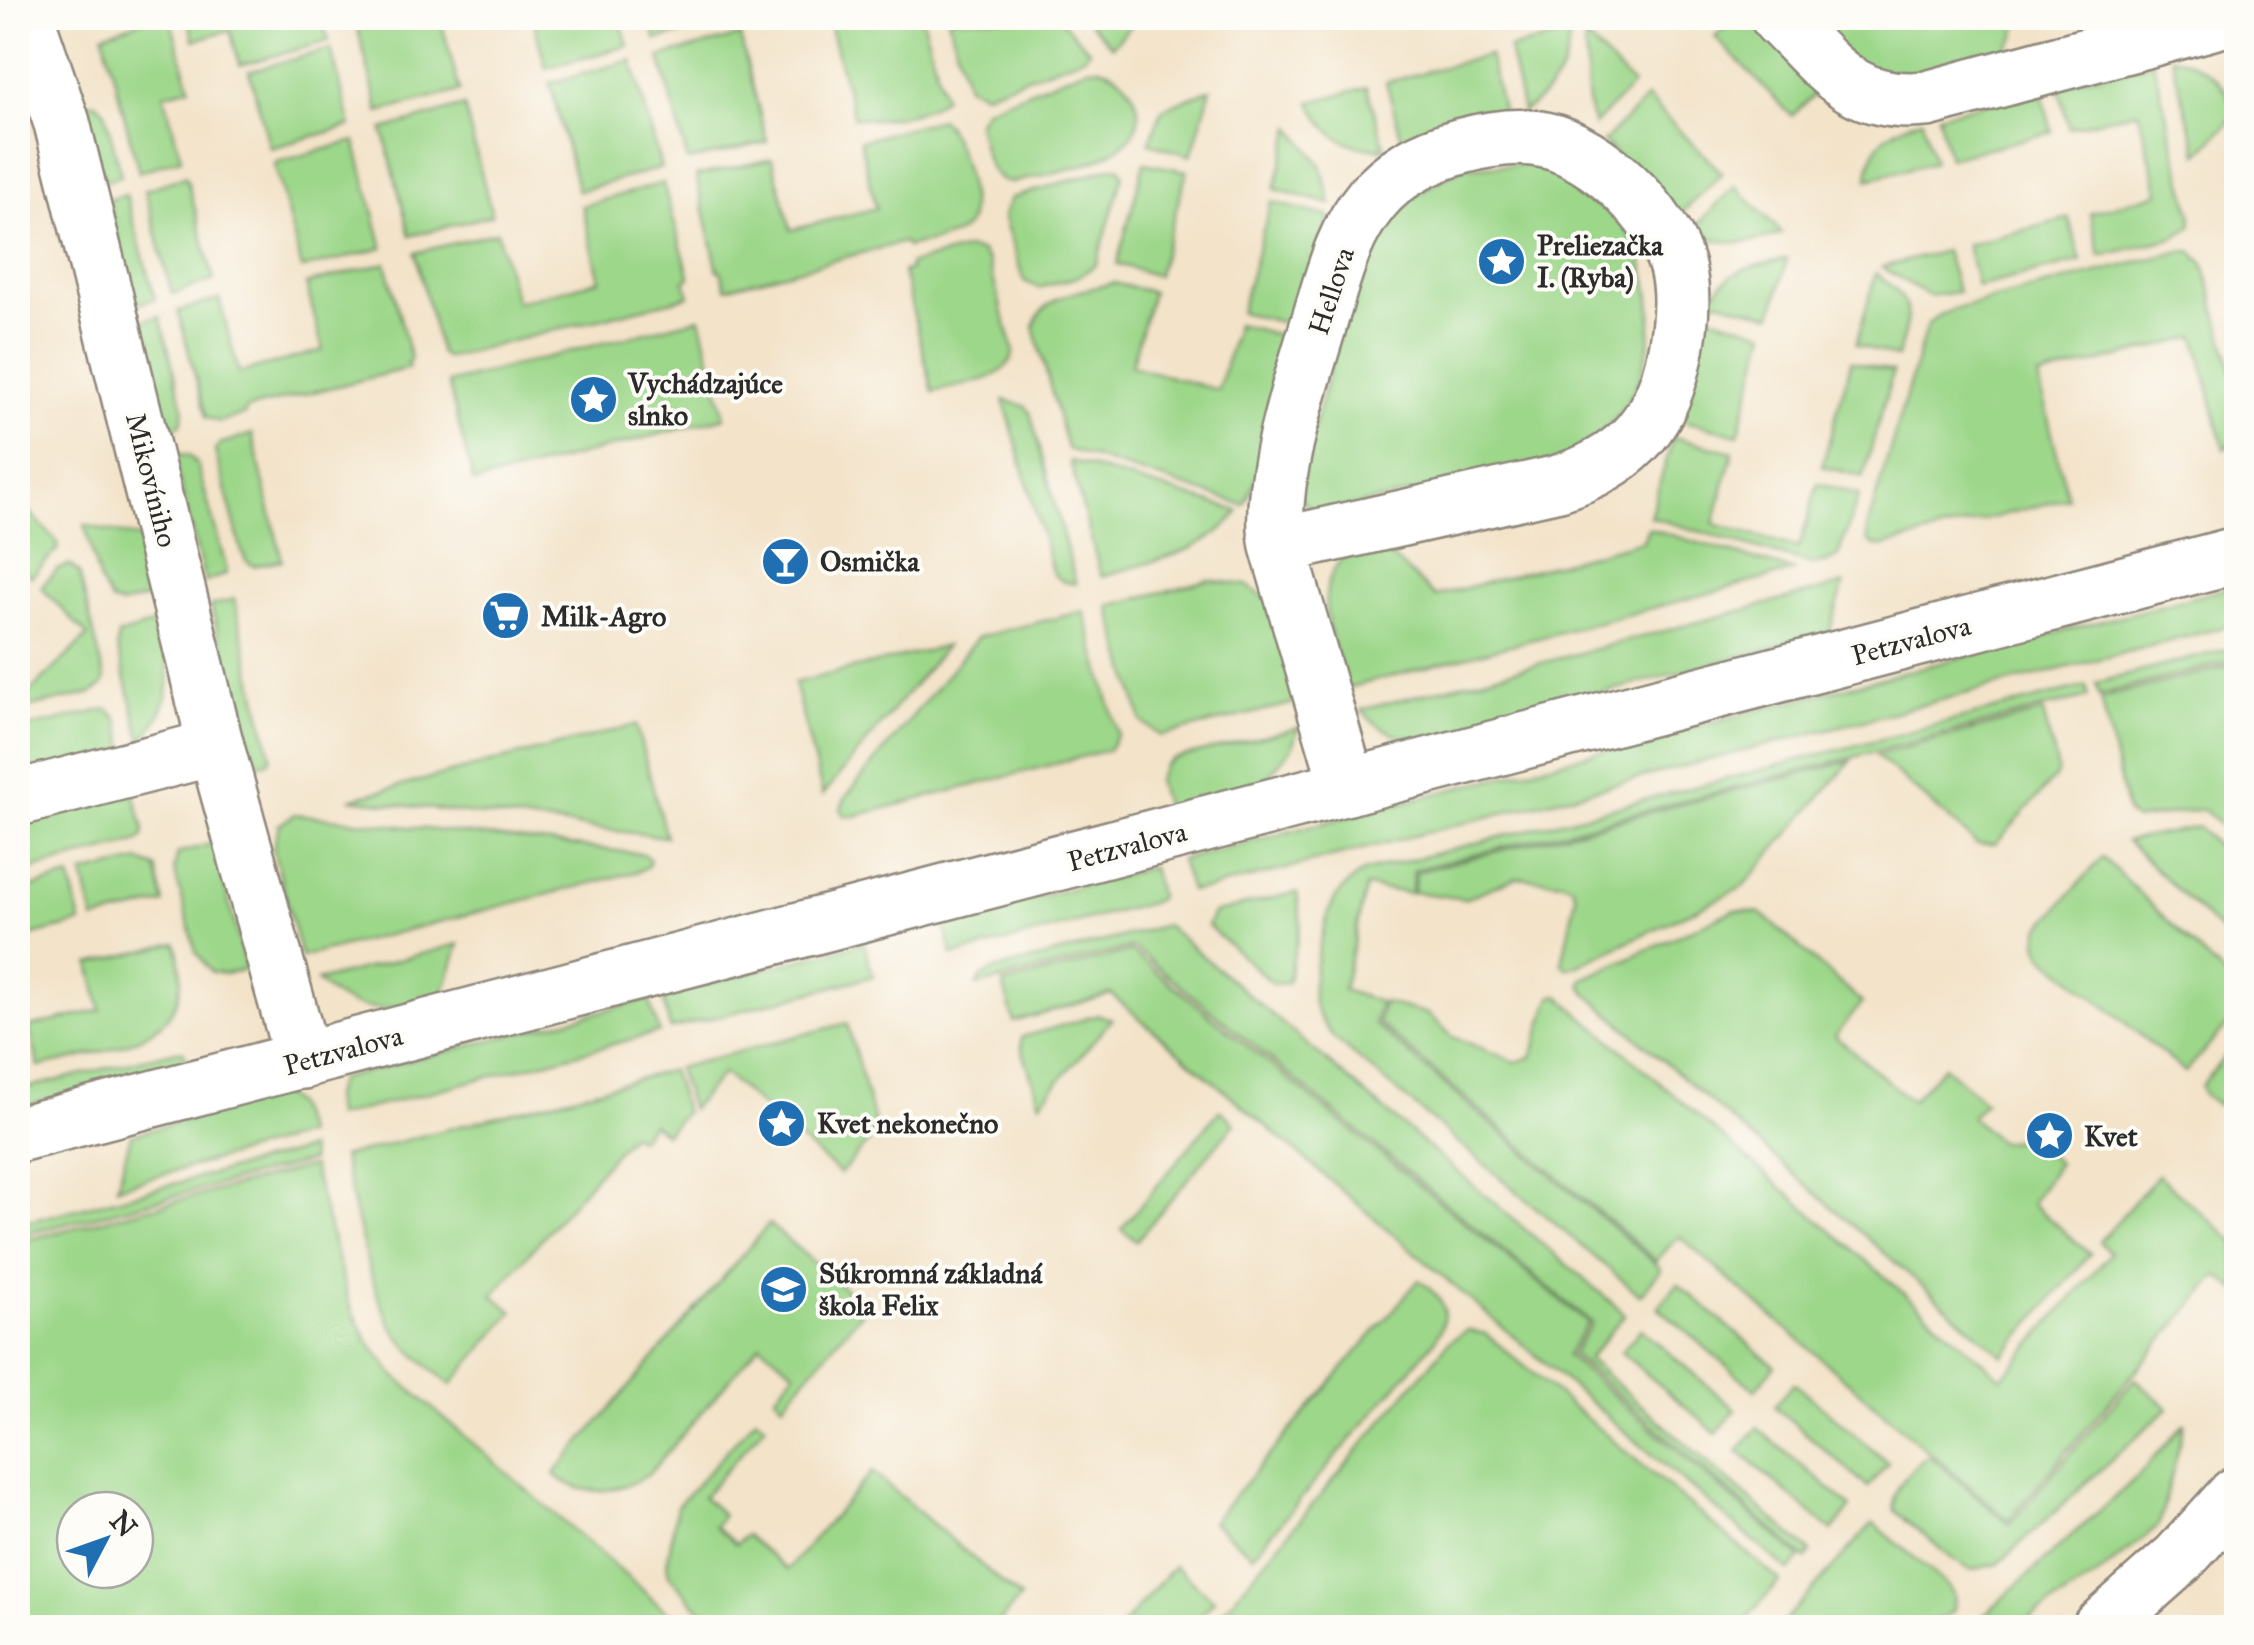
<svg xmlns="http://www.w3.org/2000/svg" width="2254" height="1645" font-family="'IM FELL Great Primer',serif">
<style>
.green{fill:#9dd78a;stroke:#64815a;stroke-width:2.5;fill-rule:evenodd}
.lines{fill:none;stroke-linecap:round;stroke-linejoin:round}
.minor-casing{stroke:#8f877a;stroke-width:60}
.minor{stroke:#fff;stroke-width:55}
.labels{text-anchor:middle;stroke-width:8;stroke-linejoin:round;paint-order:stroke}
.poi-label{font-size:28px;font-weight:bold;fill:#2b2b2b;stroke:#fdfcf7;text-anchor:start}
.street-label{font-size:28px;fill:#2b2b2b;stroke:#fdfcf7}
</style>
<rect width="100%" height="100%" fill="#fdfcf7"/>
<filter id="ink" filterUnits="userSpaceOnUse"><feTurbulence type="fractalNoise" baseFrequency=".01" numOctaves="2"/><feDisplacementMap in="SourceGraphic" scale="20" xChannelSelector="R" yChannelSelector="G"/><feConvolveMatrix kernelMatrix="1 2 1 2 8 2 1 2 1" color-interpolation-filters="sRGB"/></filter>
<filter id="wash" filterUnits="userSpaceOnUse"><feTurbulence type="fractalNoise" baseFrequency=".0048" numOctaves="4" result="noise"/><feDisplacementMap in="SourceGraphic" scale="40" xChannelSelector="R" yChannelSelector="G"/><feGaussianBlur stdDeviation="2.25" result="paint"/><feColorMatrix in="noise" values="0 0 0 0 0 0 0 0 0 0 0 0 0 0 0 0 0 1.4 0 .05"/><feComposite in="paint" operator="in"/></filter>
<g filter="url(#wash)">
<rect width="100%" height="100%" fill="#f3e3c9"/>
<g class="green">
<polygon points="150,18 170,18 190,87 164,94 181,158 139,172 103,34"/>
<polygon points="188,18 321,18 329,41 240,65 230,30 194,40"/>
<polygon points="355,18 450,18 451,21 442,24 460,91 379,112"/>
<polygon points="533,18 620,18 628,46 546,68"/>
<polygon points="650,18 735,18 736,21 656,40"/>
<path d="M 838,18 L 922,18 L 944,97 C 931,111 898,117 879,119 C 871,120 863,117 854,118 L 828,20 Z"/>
<polygon points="948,18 1059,18 1089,50 1085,56 985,93 967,86"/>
<polygon points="1085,18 1138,18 1112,46"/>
<polygon points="1736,18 1757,18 1824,85 1792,116 1715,37"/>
<polygon points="1796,18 2019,18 2015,37 2005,51 1934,73 1896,73 1862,68"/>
<path d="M 1569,34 C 1569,70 1552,92 1523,112 L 1509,49 Z"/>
<polygon points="740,36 767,142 688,161 660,57"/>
<path d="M 1584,36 L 1633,85 L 1594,125 C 1582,97 1589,66 1584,36 Z"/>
<polygon points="331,49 351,126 270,148 249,71"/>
<polygon points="1489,55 1504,118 1403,144 1386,82"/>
<path d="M 2171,56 C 2204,63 2228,82 2236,115 L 2198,154 Z"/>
<polygon points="632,60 661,168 578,191 550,83"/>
<polygon points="2153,62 2192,216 2191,227 2173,238 2100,256 2090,213 2159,193 2138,111 2069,128 2058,84"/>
<path d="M 1100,67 C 1118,74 1131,84 1137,104 C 1151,161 1050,172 1011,183 C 985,179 983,145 977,123 L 985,109 L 1086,68 Z"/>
<path d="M 1367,87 L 1385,149 C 1347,148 1327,137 1311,102 Z"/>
<polygon points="1211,89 1191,156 1149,143 1162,109"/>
<polygon points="2041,89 2052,132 1949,158 1938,115"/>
<polygon points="1647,98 1722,173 1678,217 1603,142"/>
<polygon points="81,102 97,103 105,111 121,176 103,182"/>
<polygon points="464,106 492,215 410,236 383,130"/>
<path d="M 940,119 C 958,132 981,210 966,227 C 955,240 923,242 907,247 L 904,242 L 726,288 L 721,271 L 718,271 L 696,176 L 772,159 L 791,230 L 876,208 L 860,141 Z"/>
<path d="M 1922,119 L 1934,162 L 1868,179 C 1871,142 1887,130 1922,119 Z"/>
<polygon points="1292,127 1321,165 1331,204 1275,189"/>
<polygon points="355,141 383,248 302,269 274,163"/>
<polygon points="1144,163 1187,171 1157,276 1117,264"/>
<path d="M 1529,164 C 1546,169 1563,173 1579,182 C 1651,225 1672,330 1629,399 C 1613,425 1593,442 1569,458 L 1323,513 L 1307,506 L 1296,491 L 1354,281 L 1397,205 L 1464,167 Z"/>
<polygon points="1113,167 1120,168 1123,175 1096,265 1077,277 1039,288 1024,281 1003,216 1011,198"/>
<polygon points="186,176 214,280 172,294 145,190"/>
<polygon points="663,183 690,278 685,280 689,296 446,358 440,353 415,253 497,232 516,302 600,280 582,206"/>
<path d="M 1735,186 L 1782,233 C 1750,246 1724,247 1693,230 Z"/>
<polygon points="126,195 155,299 134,305 108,200"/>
<polygon points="1271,202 1330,217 1300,327 1240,312"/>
<polygon points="2069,218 2081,261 1977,287 1967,245"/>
<path d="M 967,249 L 981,252 L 988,261 L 1014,352 C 1006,383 960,384 933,392 L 903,272 L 910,270 L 909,264 Z"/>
<polygon points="1945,251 1958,292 1929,296 1882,267"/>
<polygon points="2181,251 2191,251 2204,264 2236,385 2236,440 2224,449 2196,337 2038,378 2068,498 1884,546 1875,546 1868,541 1867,528 1927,325 1938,316 1952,310"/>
<path d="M 1787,259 L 1772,315 L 1711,299 C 1727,268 1756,266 1787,259 Z"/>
<polygon points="386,263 411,360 407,362 409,368 246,409 245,414 219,422 206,417 178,311 219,299 239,373 323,350 306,284"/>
<path d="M 1876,273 C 1916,303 1910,313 1897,358 L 1856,344 Z"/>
<path d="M 1114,283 L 1152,292 L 1131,366 L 1218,390 L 1237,324 L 1297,340 L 1257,478 L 1244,505 L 1067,449 L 1034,327 C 1043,293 1084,291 1114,283 Z"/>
<polygon points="1707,315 1766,332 1738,435 1678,419"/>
<polygon points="160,316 184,411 181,423 167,435 139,322"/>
<polygon points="700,318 725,417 474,483 448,383"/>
<polygon points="1851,361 1893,372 1863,477 1822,466"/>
<polygon points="1004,400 1025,406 1030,412 1076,584 1064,582 1053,574"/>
<polygon points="252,434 282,560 254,566 246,561 242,552 215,451 219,444"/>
<polygon points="1673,437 1733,452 1714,524 1799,548 1818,483 1859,495 1838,556 1828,562 1811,564 1650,517"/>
<polygon points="172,453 189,456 197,464 226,567 226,574 205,582"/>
<path d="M 1070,461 L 1239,511 C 1207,554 1150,562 1101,576 Z"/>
<polygon points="18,499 58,543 57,550 31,577 18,563"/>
<polygon points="85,525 139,538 153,596 121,605 111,602 100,583"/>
<path d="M 1648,528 L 1794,571 L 1347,688 C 1329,630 1301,573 1370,538 L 1435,596 L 1643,541 Z"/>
<polygon points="70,565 79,573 105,679 103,685 92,693 18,710 18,688 26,696 88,636 41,587 58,569"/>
<polygon points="1208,580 1246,585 1267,599 1299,702 1161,736 1142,722 1109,606"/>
<path d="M 1844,584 L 1829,633 L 1423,740 C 1396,738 1379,729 1361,710 Z"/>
<polygon points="2236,586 2236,624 1208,889 1190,891 1180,860"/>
<polygon points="234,599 271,756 268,762 260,764 249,757 211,606"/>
<polygon points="1084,611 1118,734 1108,750 855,816 845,816 841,809 845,798 978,637"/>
<path d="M 160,622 C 170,673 178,698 142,741 L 117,647 L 118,635 Z"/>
<polygon points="946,646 823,795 794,683"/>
<polygon points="2236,647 2236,660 2099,695 2096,683"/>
<polygon points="2236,664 2236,840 2204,809 2135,820 2127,812 2101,698"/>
<path d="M 2087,686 L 2088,697 L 1414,870 L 1411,893 L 1366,887 L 1343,990 L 1380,1002 L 1374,1024 L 1658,1266 L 1661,1270 L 1640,1295 L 1334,1038 C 1325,1026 1314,1013 1313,997 C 1311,976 1325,916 1335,899 C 1343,887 1352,880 1363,872 Z"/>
<polygon points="107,709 118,719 126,751 18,778 18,730"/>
<polygon points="2043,712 2058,770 2056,776 1996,844 1977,844 1876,755"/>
<polygon points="636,725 666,837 350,799"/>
<polygon points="1298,728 1292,748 1264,781 1165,808 1157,780 1164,765 1173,759"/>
<polygon points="1851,761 1743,887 1574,967 1567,968 1562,963 1576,896 1572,886 1563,882 1517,877 1464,899 1413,892 1416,872"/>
<polygon points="134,793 144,828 143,837 137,842 18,873 18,822"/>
<polygon points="295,814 644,854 650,860 648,866 639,871 301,957 273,849 279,825"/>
<polygon points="2198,827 2236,865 2236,946 2126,841"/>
<polygon points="214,843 246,969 225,974 211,972 196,952 174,869 178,853"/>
<path d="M 2102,857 L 2236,987 L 2236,1016 L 2185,1072 L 2043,955 C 2038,945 2036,939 2040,929 Z"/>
<polygon points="139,861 156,868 164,903 94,920 83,874"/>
<polygon points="1152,867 1159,895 1158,899 1150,903 953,956 944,922"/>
<polygon points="70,877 81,923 18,939 18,891"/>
<polygon points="1297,892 1301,923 1287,983 1273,984 1207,925 1213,913"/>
<polygon points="1734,910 1761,913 1862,1003 1835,1036 1911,1101 1944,1066 1985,1102 1971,1117 1999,1142 2029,1139 2058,1163 2031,1203 2090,1254 2003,1356 1589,996 1581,985 1583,979"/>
<polygon points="1166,925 1625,1314 1588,1359 1811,1552 1806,1559 1572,1354 1592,1323 1133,947 976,986 981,978 992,971"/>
<path d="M 176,943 C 204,1043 109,1049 39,1067 L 29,1027 L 101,1010 L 90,964 Z"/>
<polygon points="864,943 873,976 670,1029 662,995"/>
<path d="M 459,944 L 443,995 C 395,1008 357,1022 317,981 Z"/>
<polygon points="1131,951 1588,1323 1567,1355 1801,1558 1789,1571 1111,994 1014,1022 1003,984"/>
<polygon points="1558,995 2002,1378 2111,1253 2099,1242 2158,1175 2236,1243 2236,1290 2218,1275 2008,1520 1679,1236 1656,1261 1378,1023 1383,1002 1428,1014 1453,1037 1516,1062 1532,1057 1549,1003 1552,997"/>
<polygon points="649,999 659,1032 335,1117 333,1096 339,1079"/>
<polygon points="1098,1015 1112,1019 1040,1103 1021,1046 1022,1037"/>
<polygon points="847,1023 875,1125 871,1139 840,1174 723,1073 691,1109 677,1068"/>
<polygon points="2236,1043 2236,1088 2234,1087 2218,1106 2204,1095 2201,1086"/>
<polygon points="176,1051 183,1051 188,1062 18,1108 18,1090"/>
<path d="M 671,1070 L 685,1112 L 665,1134 L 652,1123 L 639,1139 L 631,1134 L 493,1295 L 513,1312 L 451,1385 C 433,1370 414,1356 399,1337 C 369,1297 355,1206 342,1157 Z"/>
<polygon points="282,1094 294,1104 306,1135 117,1187 131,1135"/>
<polygon points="1220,1110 1235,1123 1136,1241 1121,1229"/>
<polygon points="309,1149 311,1161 18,1236 18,1224"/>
<path d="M 312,1166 L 350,1306 L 367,1340 L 394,1375 L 685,1627 L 18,1627 L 18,1242 ZM 135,1510 L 135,1570 L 75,1570 L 75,1510 Z"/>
<path d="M 769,1224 L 866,1307 L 783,1404 L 775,1396 L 795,1372 L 760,1344 L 648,1475 C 617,1492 584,1500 554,1474 Z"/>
<path d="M 1419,1280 C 1443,1299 1452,1309 1436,1339 L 1253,1555 L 1212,1522 Z"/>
<polygon points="1678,1284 1775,1366 1755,1390 1658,1307"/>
<polygon points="1641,1329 1736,1410 1716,1433 1621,1352"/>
<polygon points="1467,1330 1486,1334 1780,1581 1739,1627 1210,1627 1449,1342"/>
<path d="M 2135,1379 L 2168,1408 L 1998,1564 L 1971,1570 L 1955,1561 L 1895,1511 C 1889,1489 1912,1468 1929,1455 L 2009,1524 Z"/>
<polygon points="1794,1383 1888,1463 1868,1487 1774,1406"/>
<polygon points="756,1418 765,1425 703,1497 723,1515 715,1526 736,1544 746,1535 787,1570 872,1472 1020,1598 995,1627 715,1627 669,1575 667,1564 677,1506"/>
<polygon points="2185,1423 2159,1525 2097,1576 2016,1627 1989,1627 1983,1616 2137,1477"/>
<polygon points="1757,1428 1851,1507 1832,1531 1738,1451"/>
<path d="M 1873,1523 L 1949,1587 L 1954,1596 L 1953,1610 C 1926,1638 1819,1628 1779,1627 Z"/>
<polygon points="1174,1566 1214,1600 1190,1627 1121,1627"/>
</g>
</g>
<g filter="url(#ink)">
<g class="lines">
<defs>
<g id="minor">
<path d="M 1779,18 C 1828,66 1851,107 1927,99 L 2227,18"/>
<path d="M 1278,546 L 1559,483 C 1622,463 1657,430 1673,364 C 1680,333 1685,298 1677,267 C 1664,215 1597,150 1545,140 C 1518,134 1488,139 1462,146 C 1428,155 1395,171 1372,199 C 1343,234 1334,274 1321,316 C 1303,379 1266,483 1278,546 L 1348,787"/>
<polyline points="216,747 303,1061"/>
<polyline points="18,798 216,747 62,123 26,18"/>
<polyline points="18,1134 2236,555"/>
<polyline points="2100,1628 2179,1558 2236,1495"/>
</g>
</defs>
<use href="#minor" class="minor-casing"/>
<use href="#minor" class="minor"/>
</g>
</g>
<defs>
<symbol id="sight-disc" viewBox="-11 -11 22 22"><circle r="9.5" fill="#1f6fb2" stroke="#fdfcf7"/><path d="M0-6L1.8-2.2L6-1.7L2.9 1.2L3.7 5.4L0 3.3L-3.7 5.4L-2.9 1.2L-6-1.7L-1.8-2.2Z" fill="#fff"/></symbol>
<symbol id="bar-disc" viewBox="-11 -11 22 22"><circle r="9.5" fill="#1f6fb2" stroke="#fdfcf7"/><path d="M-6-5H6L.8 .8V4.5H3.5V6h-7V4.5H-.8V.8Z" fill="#fff"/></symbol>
<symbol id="supermarket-disc" viewBox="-11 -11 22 22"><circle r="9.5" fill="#1f6fb2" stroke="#fdfcf7"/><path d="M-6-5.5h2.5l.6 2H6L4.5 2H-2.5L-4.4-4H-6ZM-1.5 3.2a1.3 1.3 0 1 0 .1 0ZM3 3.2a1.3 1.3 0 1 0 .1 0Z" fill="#fff"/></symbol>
<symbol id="school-disc" viewBox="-11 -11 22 22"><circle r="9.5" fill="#1f6fb2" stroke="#fdfcf7"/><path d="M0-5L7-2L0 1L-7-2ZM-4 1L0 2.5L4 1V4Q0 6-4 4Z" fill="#fff"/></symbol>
</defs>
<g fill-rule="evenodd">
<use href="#sight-disc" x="1474" y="234" width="55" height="55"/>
<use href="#sight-disc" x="566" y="372" width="55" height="55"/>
<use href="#bar-disc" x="758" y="534" width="55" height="55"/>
<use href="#supermarket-disc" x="478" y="588" width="55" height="55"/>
<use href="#sight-disc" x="754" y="1096" width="55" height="55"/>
<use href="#sight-disc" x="2022" y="1108" width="55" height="55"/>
<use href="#school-disc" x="756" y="1262" width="55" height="55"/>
</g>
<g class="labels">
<g class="poi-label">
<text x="1537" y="255">Preliezačka<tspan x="1537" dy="32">I. (Ryba)</tspan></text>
<text x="628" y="393">Vychádzajúce<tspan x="628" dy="32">slnko</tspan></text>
<text x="820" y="571">Osmička</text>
<text x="541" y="626">Milk-Agro</text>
<text x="817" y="1133">Kvet nekonečno</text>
<text x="2084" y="1146">Kvet</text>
<text x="819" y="1283">Súkromná základná<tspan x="819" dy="32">škola Felix</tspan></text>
</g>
<g class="street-label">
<text transform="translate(1331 291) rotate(-72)" y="10">Hellova</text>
<text transform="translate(152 480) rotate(76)" y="10">Mikovíniho</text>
<text transform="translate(1911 640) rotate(-15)" y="10">Petzvalova</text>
<text transform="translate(1127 846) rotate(-15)" y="10">Petzvalova</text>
<text transform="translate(343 1050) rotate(-15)" y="10">Petzvalova</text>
</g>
</g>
<rect width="2254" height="1645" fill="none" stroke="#fdfcf7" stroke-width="60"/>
<g transform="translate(105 1540) rotate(49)"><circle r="48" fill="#fdfcf7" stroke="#a9a8a5" stroke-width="2.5"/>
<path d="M0-8L18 38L0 25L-18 38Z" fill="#1f6fb2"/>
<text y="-15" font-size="28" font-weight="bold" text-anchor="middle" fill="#2b2b2b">N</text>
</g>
</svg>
